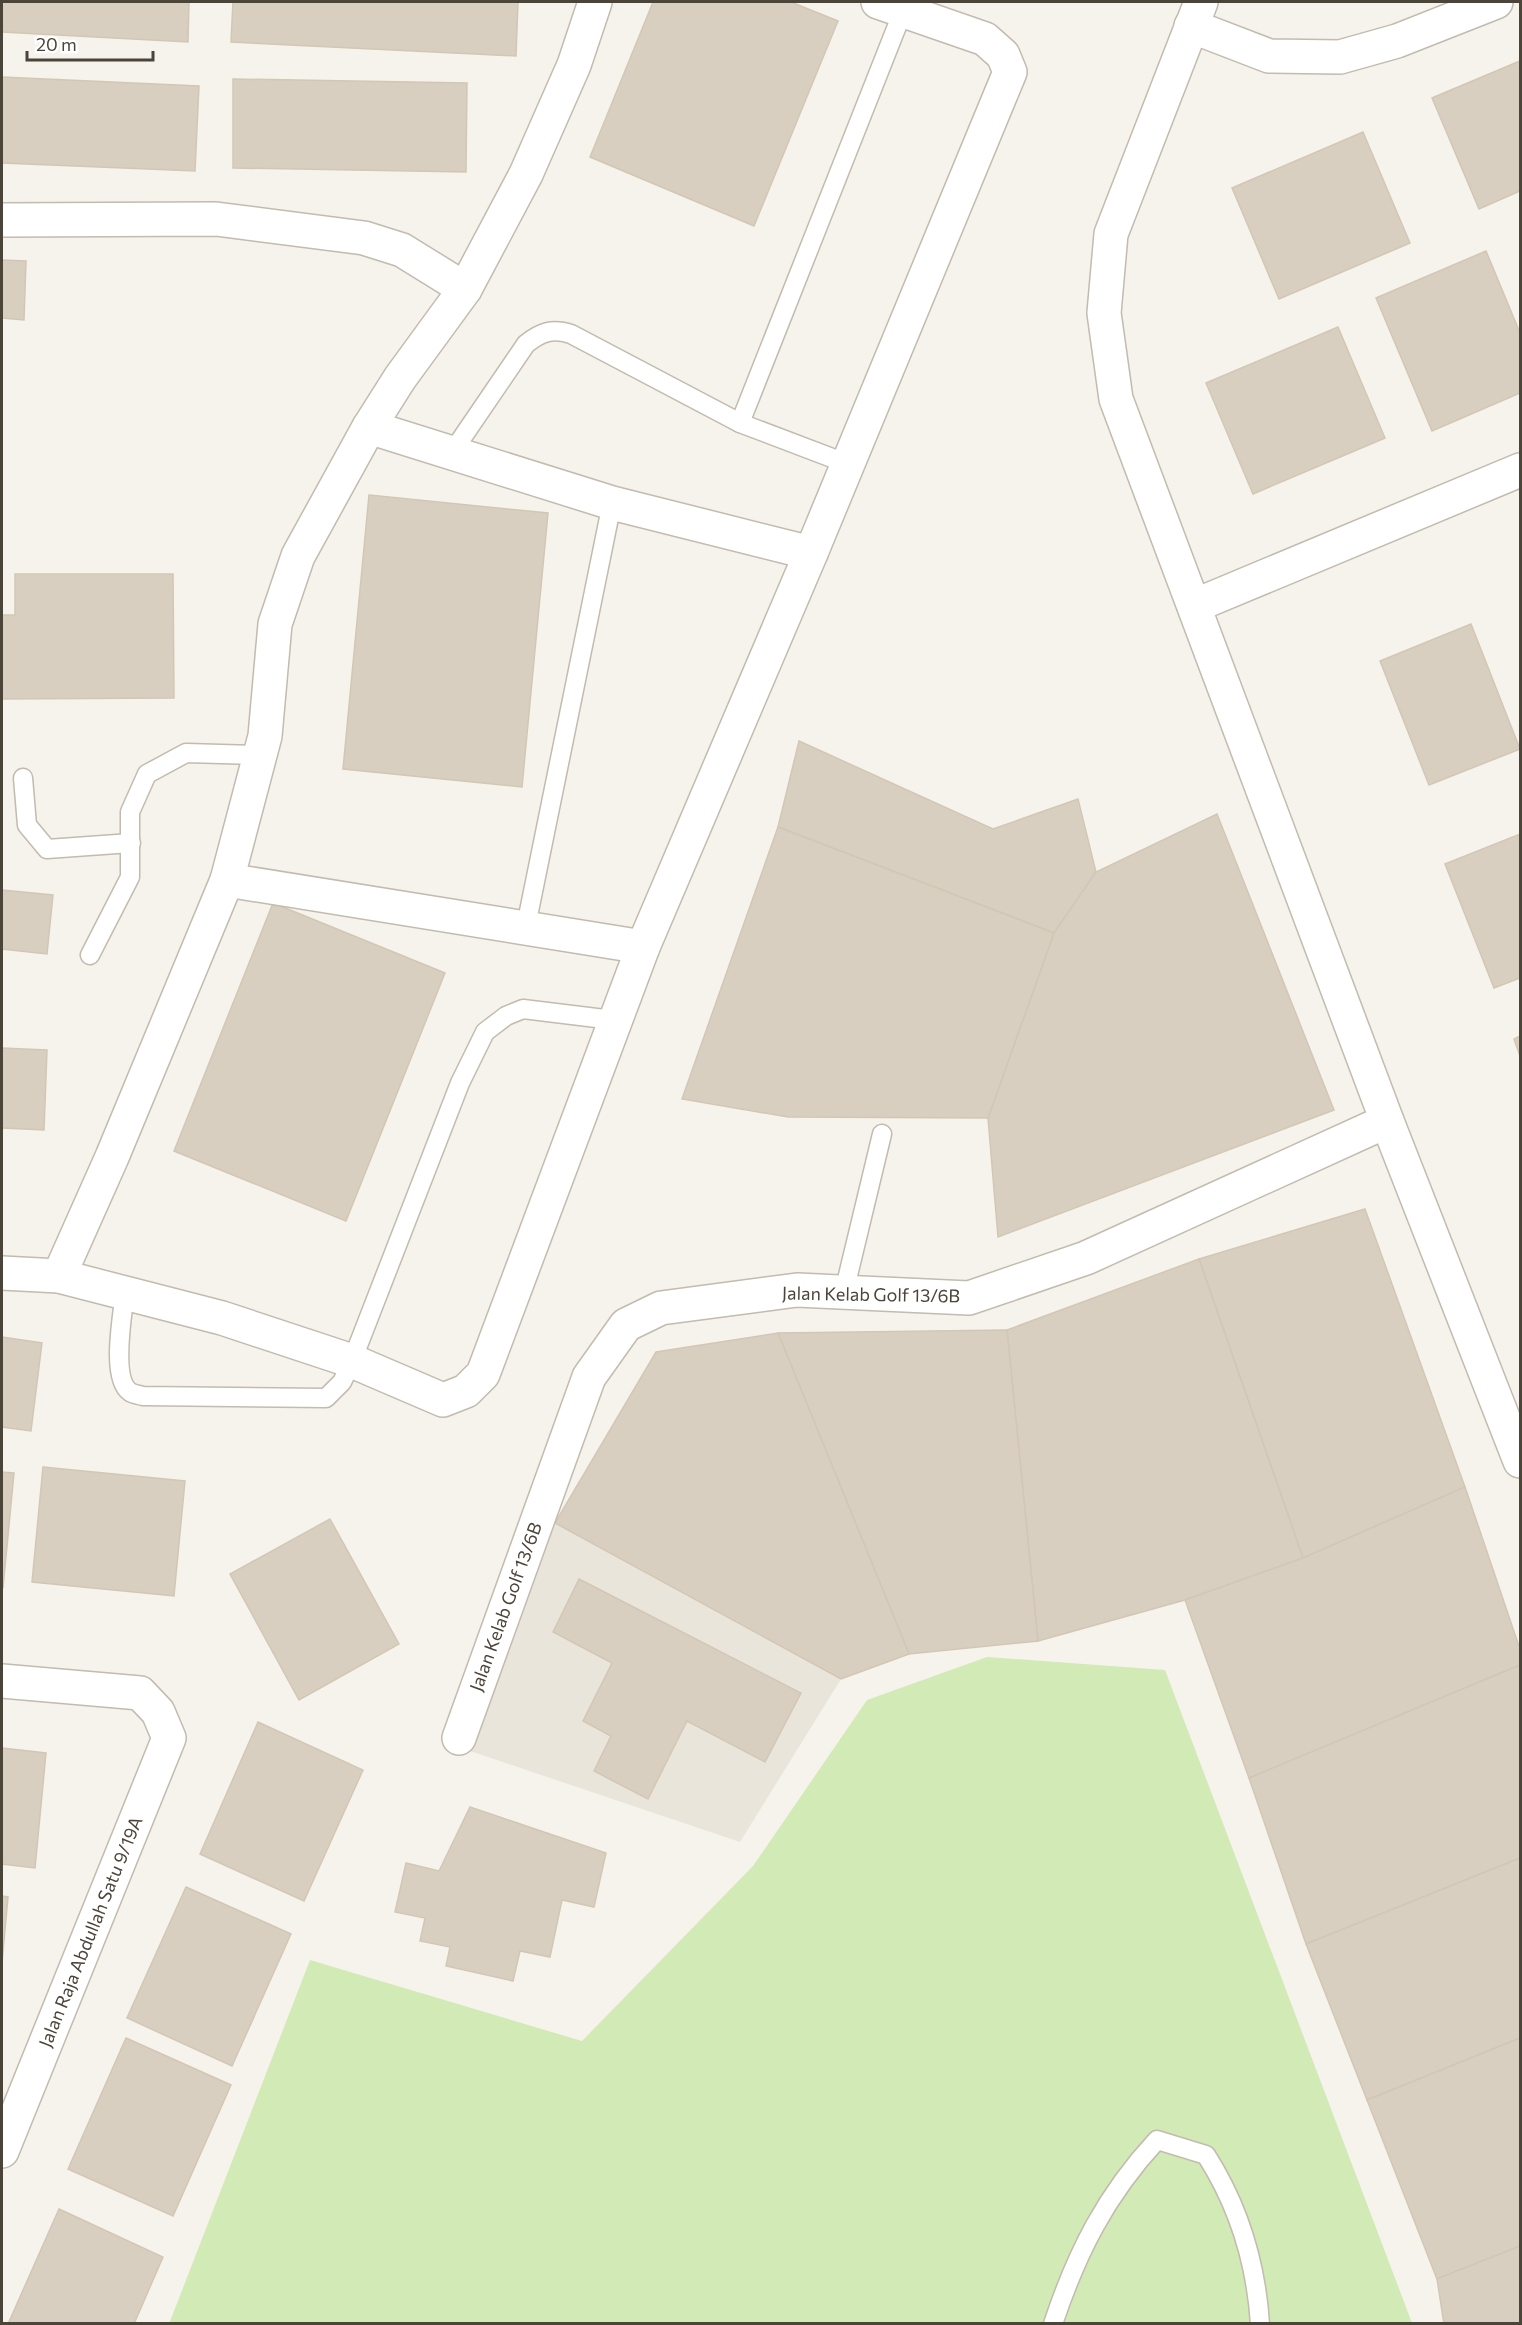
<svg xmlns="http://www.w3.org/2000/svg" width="1522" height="2325" font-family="Commissioner,sans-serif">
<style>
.residential{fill:#eae5da}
.green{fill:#d2eab5}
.building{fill:#d8cfc1;stroke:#d3c7b4;stroke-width:1.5}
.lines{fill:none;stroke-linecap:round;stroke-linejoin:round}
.service-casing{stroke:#c2bbae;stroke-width:21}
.minor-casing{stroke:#c2bbae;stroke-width:36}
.service{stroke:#fff;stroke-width:18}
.minor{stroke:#fff;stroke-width:33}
.labels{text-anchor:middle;stroke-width:4.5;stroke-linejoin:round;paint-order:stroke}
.street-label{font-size:18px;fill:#4b4439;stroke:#fff}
</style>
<rect width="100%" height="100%" fill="#f6f3ec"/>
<polygon class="residential" points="555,1523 841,1679 740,1842 470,1751"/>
<polygon class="green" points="987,1657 1165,1670 1412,2323 169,2324 310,1960 582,2041 753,1866 867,1700"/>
<g class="building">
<polygon points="2,2 189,2 188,42 2,32"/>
<polygon points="233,2 518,2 516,56 231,42"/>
<polygon points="653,2 791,2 838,21 754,226 590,157"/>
<polygon points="1520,61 1520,191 1479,209 1432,98"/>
<polygon points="2,77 199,86 195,171 2,163"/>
<polygon points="233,79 467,83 466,172 233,168"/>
<polygon points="1363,132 1410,243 1279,299 1232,188"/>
<polygon points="1486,251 1520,333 1520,393 1432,431 1376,298"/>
<polygon points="2,260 26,261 24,320 2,318"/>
<polygon points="1338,327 1385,438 1253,494 1206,383"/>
<polygon points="369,495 548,513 522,787 343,769"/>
<polygon points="15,574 173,574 174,698 2,699 2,615 15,615"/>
<polygon points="1471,624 1520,749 1429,785 1380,661"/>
<polygon points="799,741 993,829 1078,799 1096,872 1054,933 778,827"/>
<polygon points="1217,814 1334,1110 998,1237 988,1118 1054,933 1096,872"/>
<polygon points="778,827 1054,933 988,1118 788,1117 682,1099"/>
<polygon points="1520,834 1520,978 1494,988 1445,864"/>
<polygon points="2,890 53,895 47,954 2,949"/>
<polygon points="273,903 445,973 346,1221 174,1151"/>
<polygon points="1520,1036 1520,1056 1514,1039"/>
<polygon points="2,1048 47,1050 44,1130 2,1128"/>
<polygon points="1365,1209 1465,1487 1303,1558 1199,1259"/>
<polygon points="1199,1259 1303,1558 1185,1600 1038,1641 1007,1330"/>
<polygon points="1007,1330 1038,1641 909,1654 778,1333"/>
<polygon points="778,1333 909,1654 841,1679 555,1523 656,1352"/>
<polygon points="2,1337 42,1343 31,1431 2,1427"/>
<polygon points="43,1467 185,1481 174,1596 32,1582"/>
<polygon points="2,1472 14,1473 3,1588 2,1588"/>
<polygon points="1465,1487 1520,1649 1520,1665 1249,1778 1185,1600 1303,1558"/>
<polygon points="330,1519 399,1644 299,1700 230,1574"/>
<polygon points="579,1579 801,1693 765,1762 687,1721 648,1799 594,1771 611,1736 583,1721 612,1663 553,1632"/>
<polygon points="1520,1665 1520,1858 1306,1944 1249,1778"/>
<polygon points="258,1722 363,1770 304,1901 200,1854"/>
<polygon points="2,1748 46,1753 35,1868 2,1864"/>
<polygon points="470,1807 606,1853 594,1907 562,1900 550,1957 520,1951 513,1981 446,1966 450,1947 420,1941 425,1918 395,1912 406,1863 439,1871"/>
<polygon points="1520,1858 1520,2038 1367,2100 1306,1944"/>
<polygon points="186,1887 291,1934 232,2066 127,2018"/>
<polygon points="2,1896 8,1897 2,1963"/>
<polygon points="126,2038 231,2085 173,2216 68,2169"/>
<polygon points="1520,2038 1520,2246 1437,2279 1367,2100"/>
<polygon points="59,2209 163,2257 134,2324 8,2324"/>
<polygon points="1520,2246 1520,2324 1444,2324 1437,2279"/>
</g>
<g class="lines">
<defs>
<g id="service">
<polyline points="740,423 903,11"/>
<path d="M 451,454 L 526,344 C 541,332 552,328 571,334 L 740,423 L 848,464"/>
<polyline points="23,778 27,825 47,849 131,843"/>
<polyline points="526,926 612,503"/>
<polyline points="90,955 130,877 130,812 147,774 186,753 258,755"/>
<path d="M 125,1292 C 123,1313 110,1378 130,1392 C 133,1394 139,1395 143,1396 L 326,1398 L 342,1382 L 352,1361 L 460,1083 L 485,1032 L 506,1016 L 523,1009 L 613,1020"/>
<polyline points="844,1292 882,1134"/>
<path d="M 1053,2324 C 1077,2252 1106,2195 1157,2140 L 1206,2155 C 1238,2205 1256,2263 1260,2324"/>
</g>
<g id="minor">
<polyline points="1201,2 1111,234 1104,313 1116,399 1387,1121 1520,1461"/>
<polyline points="1191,26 1269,56 1340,57 1397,41 1496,2"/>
<polyline points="2,220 216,219 364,238 402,250 465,289"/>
<polyline points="369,427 612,503 811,553"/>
<polyline points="1194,606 1520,470"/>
<polyline points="227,880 643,947"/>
<polyline points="2,1273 59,1276 222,1318 352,1361 443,1400 466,1391 483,1374 643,947 811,553 1010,72 1003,55 985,39 878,2"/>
<polyline points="59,1276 112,1157 227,880 265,736 275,624 298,556 369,427 400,378 465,289 526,174 574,65 595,2"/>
<polyline points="2,1681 140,1693 158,1712 169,1738 2,2151"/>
<polyline points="459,1738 589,1377 626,1325 661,1308 797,1290 969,1298 1086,1258 1387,1121"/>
</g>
</defs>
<use href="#service" class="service-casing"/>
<use href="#minor" class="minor-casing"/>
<use href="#service" class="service"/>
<use href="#minor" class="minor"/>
</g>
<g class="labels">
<g class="street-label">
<text transform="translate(871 1295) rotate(1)" y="6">Jalan Kelab Golf 13/6B</text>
<text transform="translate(506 1607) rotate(-70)" y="6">Jalan Kelab Golf 13/6B</text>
<text transform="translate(91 1932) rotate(-68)" y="6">Jalan Raja Abdullah Satu 9/19A</text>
</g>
</g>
<rect width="1522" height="2325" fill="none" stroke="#4b4439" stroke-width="6"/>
<path d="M27 51v9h126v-9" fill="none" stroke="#4b4439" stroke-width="3"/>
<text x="36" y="51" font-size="18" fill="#4b4439" stroke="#ffffff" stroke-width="4.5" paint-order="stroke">20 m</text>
</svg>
